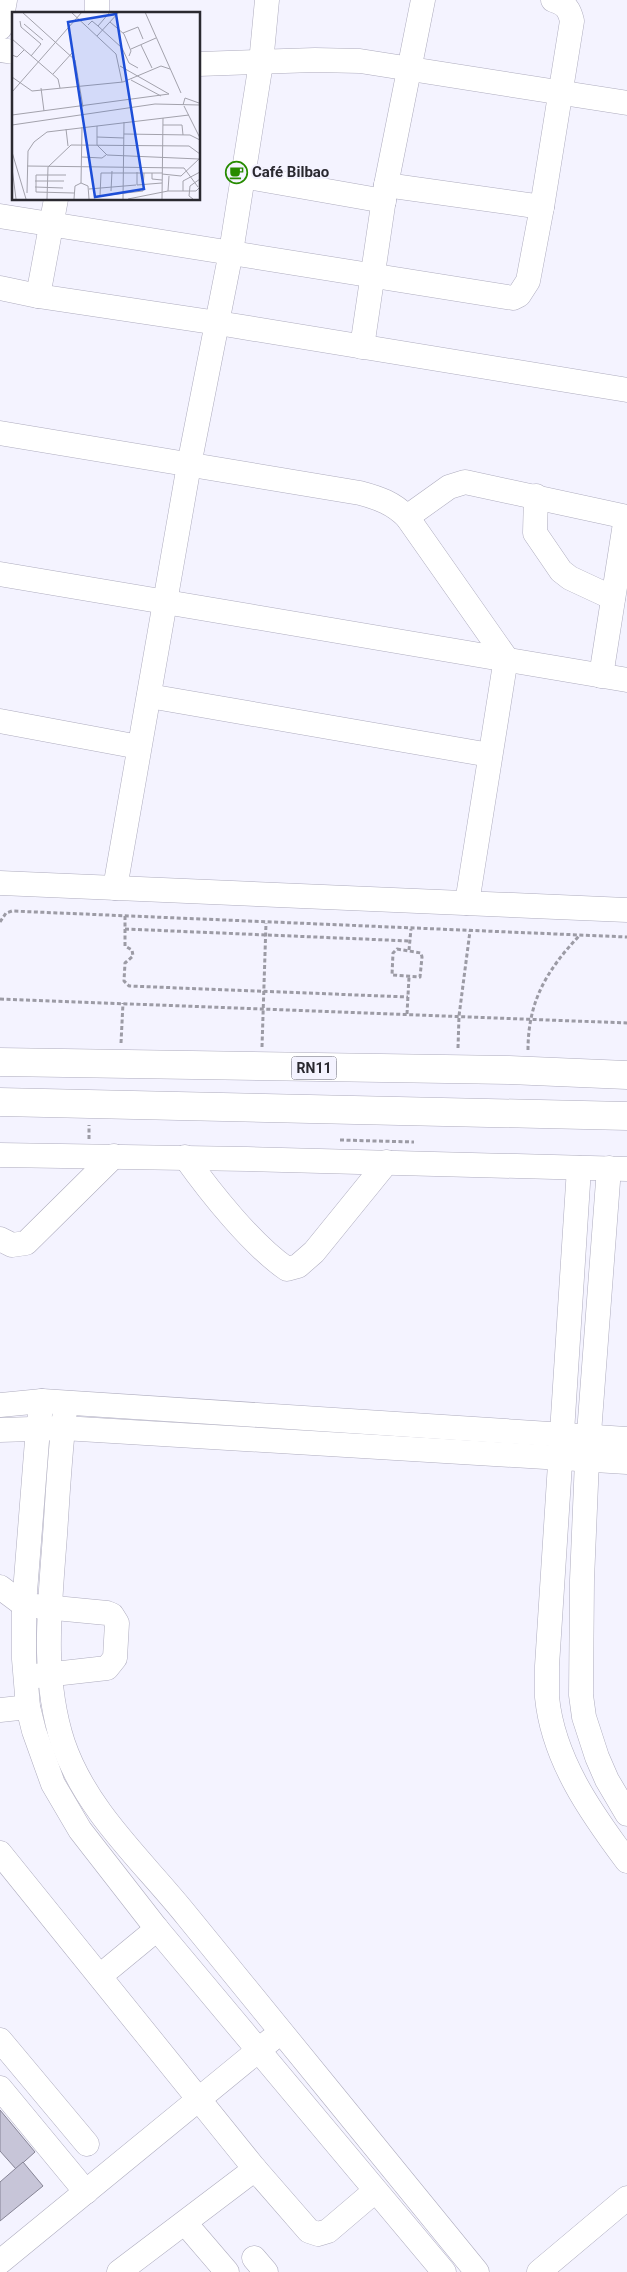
<svg xmlns="http://www.w3.org/2000/svg" width="627" height="2272" font-family="Roboto,sans-serif">
<style>
.building{fill:#c7c5d8;stroke:#868495}
.lines{fill:none;stroke-linecap:round;stroke-linejoin:round}
.minor-casing{stroke:#aeacbe;stroke-width:25}
.highway-casing{stroke:#aeacbe;stroke-width:29}
.path{stroke:#9c9ba5;stroke-width:3;stroke-dasharray:4 2.5;stroke-linecap:butt}
.minor{stroke:#fff;stroke-width:24}
.highway{stroke:#fff;stroke-width:28}
.labels{text-anchor:middle;stroke-width:4;stroke-linejoin:round;paint-order:stroke}
.shield{fill:#f4f3ff;stroke:#67666e;stroke-width:1}
.shield-label{font-size:14px;font-weight:bold;fill:#2a2930}
.poi-label{font-size:15px;font-weight:bold;fill:#2a2930;stroke:#f4f3ff;text-anchor:start}
.inset-road{fill:none;stroke:#a3a2ac;stroke-width:1}
.view{fill:#1d4ed8;fill-opacity:0.15;stroke:#1d4ed8;stroke-width:2.5}
.inset-edge{fill:none;stroke:#2a2930;stroke-width:2.5}
</style>
<rect width="100%" height="100%" fill="#f4f3ff"/>
<g class="building">
<polygon points="0,2110 35,2152 16,2169 0,2151"/>
<polygon points="23,2162 43,2186 0,2221 0,2182"/>
</g>
<g class="lines">
<defs>
<g id="minor">
<polyline points="97,0 97,14"/>
<polyline points="0,28 5,0"/>
<polyline points="0,50 14,52"/>
<polyline points="199,64 315,60 360,61 627,103"/>
<polyline points="242,176 384,201"/>
<polyline points="386,185 542,207"/>
<path d="M 0,216 L 513,298 L 519,295 L 528,281 L 542,207 L 572,21 C 569,8 565,4 553,0"/>
<polyline points="0,288 38,296 218,323 627,390"/>
<polyline points="38,296 56,199"/>
<polyline points="362,347 386,185 423,0"/>
<path d="M 0,433 L 360,493 C 379,498 393,503 407,517 L 506,658 L 467,903"/>
<polyline points="536,496 535,533 561,571 570,578 613,598"/>
<polyline points="407,517 449,487 465,482 627,517"/>
<polyline points="0,574 627,680"/>
<polyline points="601,676 626,517"/>
<polyline points="149,696 490,755"/>
<polyline points="0,721 139,747"/>
<polyline points="0,883 627,910"/>
<polyline points="115,888 189,465 231,252 261,63 267,0"/>
<polyline points="0,1155 247,1159 627,1169"/>
<path d="M 185,1157 C 210,1192 252,1245 287,1269 L 298,1266 L 314,1252 L 387,1162"/>
<path d="M 579,1168 L 547,1666 C 547,1676 547,1687 547,1697 C 553,1759 591,1813 627,1861"/>
<polyline points="609,1168 587,1460 582,1580 581,1695 584,1717 597,1757 607,1780 627,1814"/>
<polyline points="0,1239 12,1245 26,1243 114,1156"/>
<polyline points="42,1401 38,1428 24,1605 24,1659 28,1707 34,1731 53,1784 80,1830 157,1929 444,2272"/>
<path d="M 66,1403 C 60,1447 58,1491 55,1535 C 50,1604 41,1676 63,1743 C 86,1811 143,1861 187,1916 C 283,2035 381,2153 477,2272"/>
<polyline points="0,1405 42,1401 627,1439"/>
<polyline points="0,1430 63,1428 627,1462"/>
<polyline points="0,1587 24,1605 107,1613 112,1615 117,1623 115,1658 107,1668 36,1676"/>
<polyline points="0,1710 28,1707"/>
<polyline points="0,1853 255,2169 309,2231 318,2234 328,2231 375,2191"/>
<polyline points="100,1976 157,1929"/>
<polyline points="0,2040 87,2144"/>
<polyline points="0,2088 86,2192"/>
<polyline points="185,2223 227,2272"/>
<polyline points="254,2258 266,2272"/>
<polyline points="0,2262 271,2040"/>
<polyline points="119,2272 255,2169"/>
<polyline points="539,2272 627,2198"/>
</g>
<g id="highway">
<polyline points="0,1062 509,1070 627,1075"/>
<polyline points="0,1102 627,1116"/>
</g>
</defs>
<use href="#minor" class="minor-casing"/>
<use href="#highway" class="highway-casing"/>
<g class="path">
<polyline points="125,916 125,946 132,950 133,956 125,963 124,981 129,986 408,997"/>
<polyline points="0,922 6,913 12,911 627,937"/>
<polyline points="125,929 410,941"/>
<polygon points="397,949 421,953 422,957 420,977 392,975 393,953"/>
<polyline points="409,950 411,929"/>
<polyline points="0,999 627,1023"/>
<polyline points="407,1014 409,977"/>
<polyline points="121,1043 123,1003"/>
<polyline points="262,1047 266,923"/>
<polyline points="458,1048 459,1016 470,931"/>
<path d="M 528,1050 C 528,1001 547,970 579,936"/>
<polyline points="89,1139 89,1125"/>
<polyline points="340,1140 414,1142"/>
</g>
<use href="#minor" class="minor"/>
<use href="#highway" class="highway"/>
</g>
<defs>
<symbol id="cafe-ring" viewBox="-11 -11 22 22"><circle r="9.5" fill="#f4f3ff" stroke="#278b00" stroke-width="1.5"/><path d="M-5.5-4.5H6V0H3Q3 3.5 0 3.5H-2.5Q-5.5 3.5-5.5 0ZM3-3.2v2h1.7v-2ZM-6 4.5H4V6H-6Z" fill="#278b00"/></symbol>
</defs>
<g fill-rule="evenodd">
<use href="#cafe-ring" x="224" y="160" width="25" height="25"/>
</g>
<g class="labels">
<rect class="shield" x="291.5" y="1056.5" width="45" height="23" rx="4"/>
<g class="shield-label">
<text x="314" y="1073">RN11</text>
</g>
<g class="poi-label">
<text x="252" y="177">Café Bilbao</text>
</g>
</g>
<g transform="translate(12 12)">
<rect width="188" height="188" fill="#f4f3ff"/>
<path class="inset-road" d="M 10,0 L 63,48 L 71,95M 59,0 L 104,42 L 110,70M 133,0 L 169,81M 8,9 L 9,15 L 29,32 L 19,44M 98,10 L 112,22 L 119,39 L 117,44M 12,12 L 31,28M 76,13 L 80,9 L 86,14 L 110,36 L 117,51 L 126,56M 86,14 L 98,0M 111,21 L 126,15 L 131,27M 85,24 L 107,0M 0,27 L 46,67 L 48,76M 129,33 L 140,56M 119,37 L 144,26M 0,43 L 5,45 L 12,38M 41,62 L 60,41M 0,65 L 20,79 L 111,70 L 149,54 L 158,57M 119,68 L 149,84M 29,76 L 32,99M 0,80 L 70,0M 171,93 L 173,86 L 187,91M 172,94 L 188,126M 0,103 L 157,82 L 108,54M 0,113 L 143,92 L 188,93M 151,113 L 170,113 L 171,123M 85,114 L 85,133 L 95,143 L 187,147M 54,117 L 56,134M 112,122 L 178,123 L 188,128M 85,125 L 112,126M 0,140 L 14,187M 70,145 L 90,146 L 94,143M 15,154 L 172,156 L 186,175M 0,156 L 4,187M 125,160 L 125,173 L 150,171M 132,161 L 131,179 L 88,184 L 89,161 L 150,161M 140,161 L 140,167 L 150,168M 150,162 L 169,164 L 187,147M 54,163 L 24,163 L 24,180 L 62,181M 23,169 L 52,169M 69,171 L 70,115M 23,175 L 51,176M 77,177 L 124,173M 99,179 L 100,159M 156,179 L 157,164M 171,179 L 171,169 L 188,160M 15,181 L 16,139 L 22,130 L 35,120 L 177,103M 35,187 L 36,155 L 59,133 L 177,134 L 188,142M 62,187 L 63,174 L 69,171 L 76,174 L 77,187M 111,187 L 112,110M 116,187 L 156,179 L 184,179 L 188,175M 150,187 L 151,106M 181,187 L 177,184 L 178,174 L 188,167"/>
<path class="view" d="M 104,2 L 132,177 L 83,185 L 56,10 Z"/>
<rect width="188" height="188" class="inset-edge"/>
</g>
</svg>
